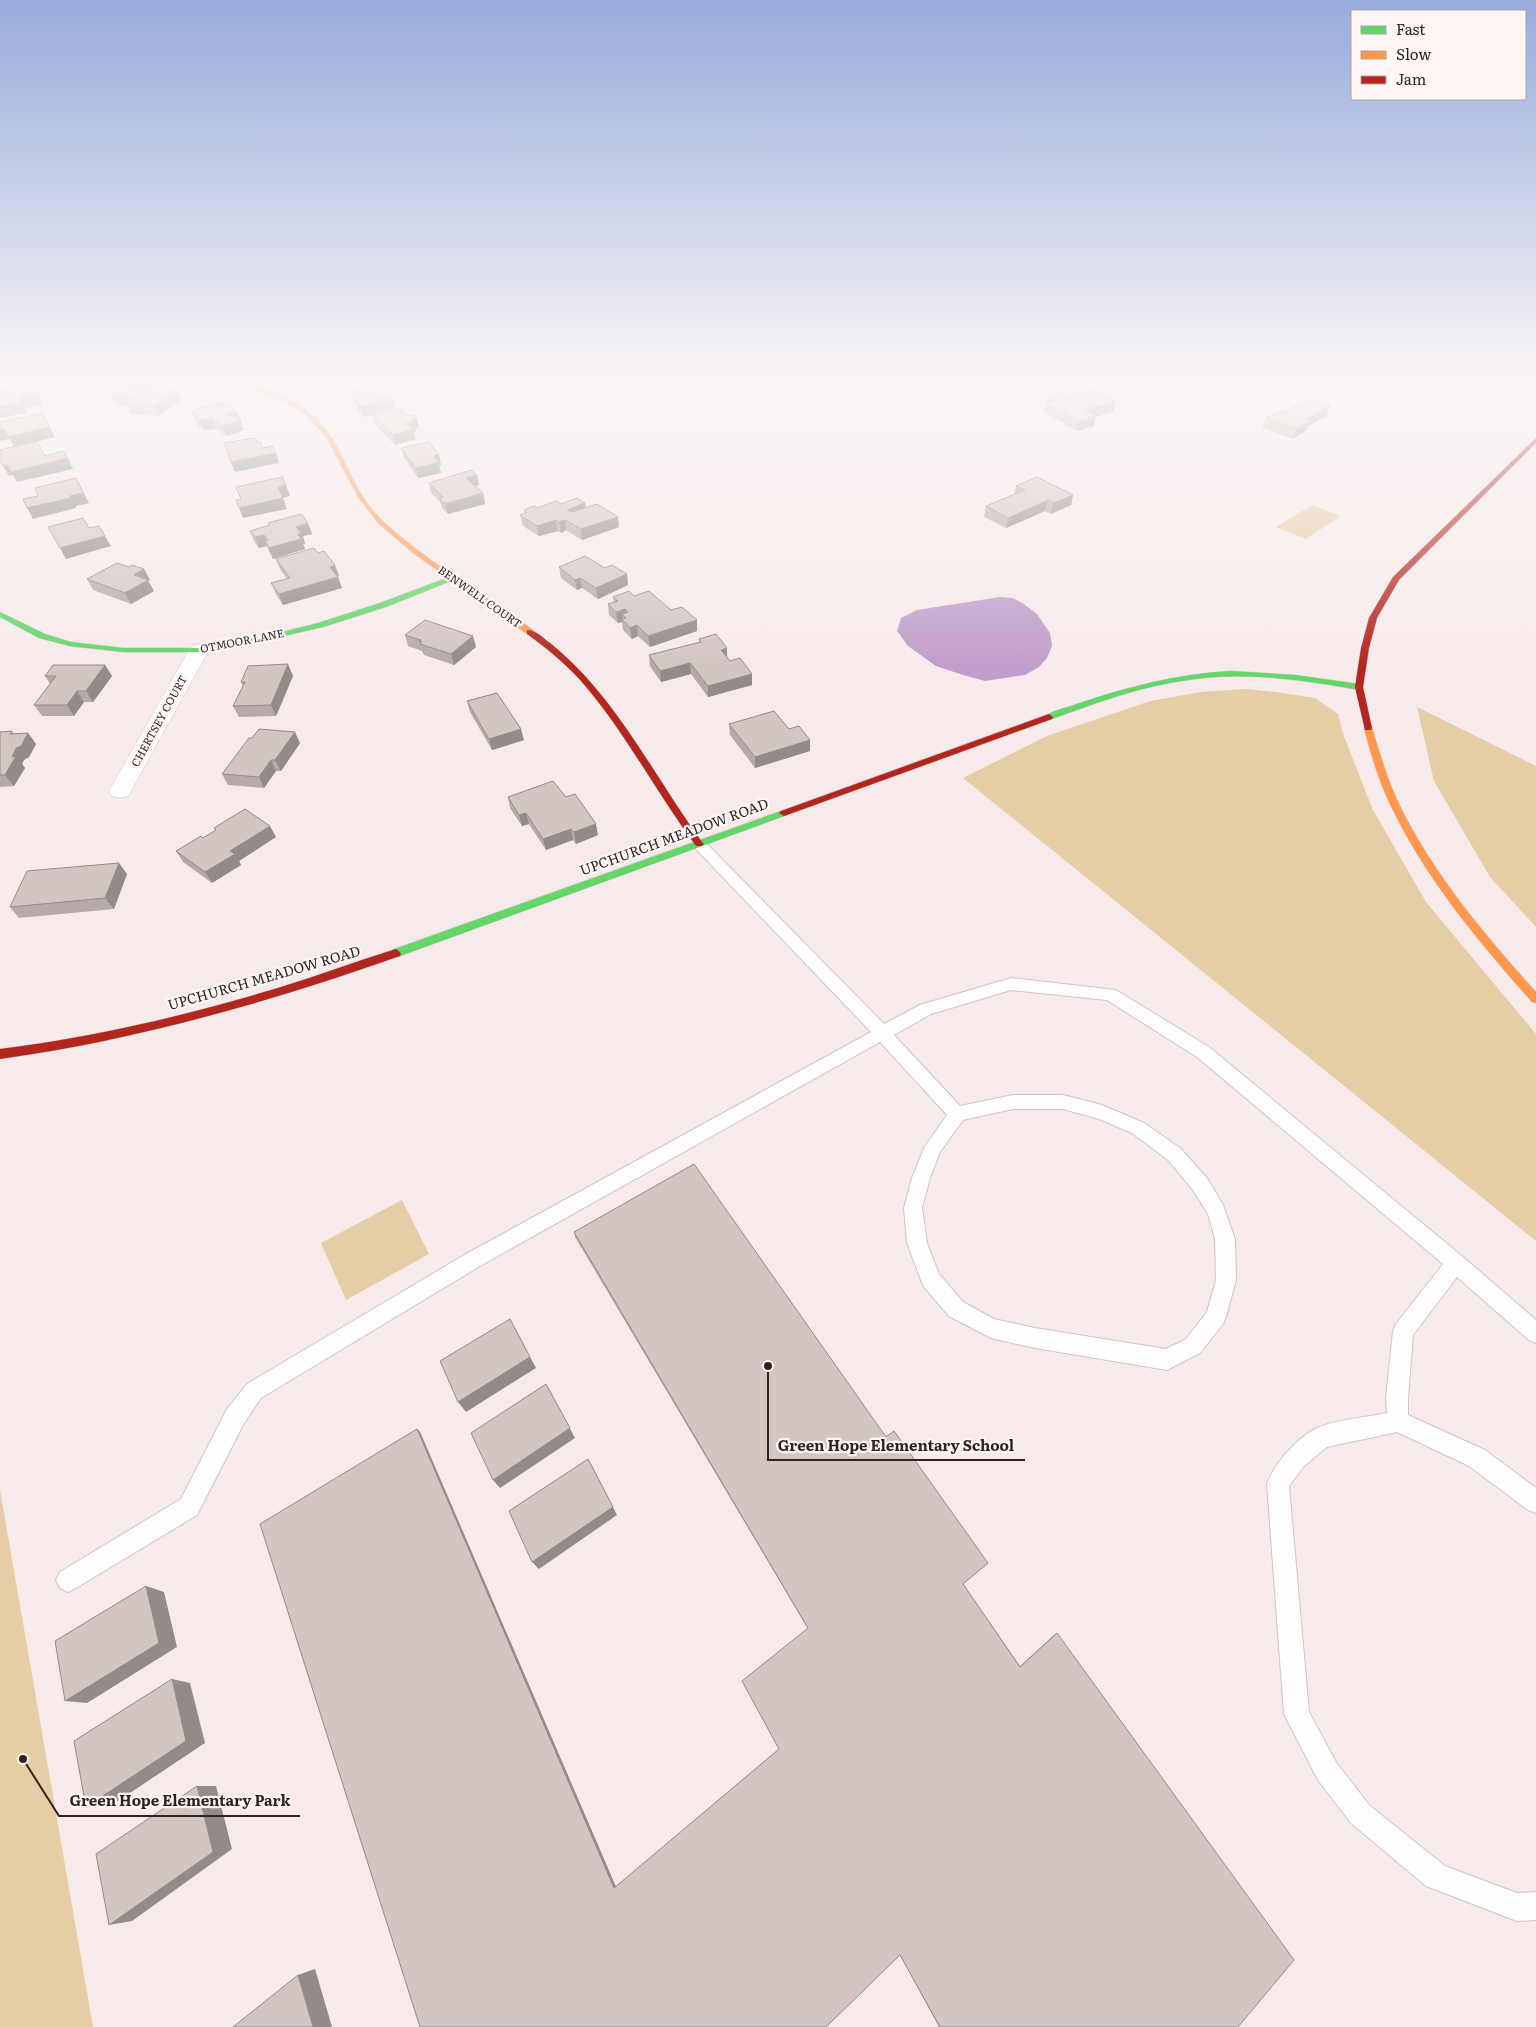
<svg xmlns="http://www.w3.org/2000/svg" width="1536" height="2027" font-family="Literata,serif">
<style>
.green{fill:#e5cda6}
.water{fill:#c09dca}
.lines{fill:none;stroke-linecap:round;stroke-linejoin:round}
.lane-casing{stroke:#d1c4c4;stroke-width:2}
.street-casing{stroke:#d1c4c4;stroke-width:1}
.fast-casing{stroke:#d1c4c4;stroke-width:1}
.slow-casing{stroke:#d1c4c4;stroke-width:1}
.jam-casing{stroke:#d1c4c4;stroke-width:1}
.lane{fill:#fefcfc;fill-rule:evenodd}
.street{fill:#fefcfc;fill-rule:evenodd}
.fast{fill:#63d668;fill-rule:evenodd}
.slow{fill:#ff974d;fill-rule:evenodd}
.jam{fill:#b3261e;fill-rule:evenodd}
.wall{fill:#b5aaa8}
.shaded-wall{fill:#938b88}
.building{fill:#d2c6c3;stroke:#938b88}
.labels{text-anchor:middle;stroke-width:4.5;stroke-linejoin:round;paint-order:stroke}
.far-street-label{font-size:11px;fill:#302222;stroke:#fff7f6}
.street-label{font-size:14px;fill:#302222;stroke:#fff7f6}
.leader{fill:none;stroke:#302222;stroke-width:2}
.callout-dot{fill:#302222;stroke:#fff7f6;stroke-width:2}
.callout-label{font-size:15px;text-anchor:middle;font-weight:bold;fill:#302222;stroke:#fff7f6;stroke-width:4.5;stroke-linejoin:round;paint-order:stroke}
</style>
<rect width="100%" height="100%" fill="#f7eaea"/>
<g class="green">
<polygon points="1312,505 1341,516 1306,539 1276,527"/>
<polygon points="1246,689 1283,693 1315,698 1338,714 1343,734 1373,810 1426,902 1536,1034 1536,1241 963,778 1047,736 1150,701 1201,692"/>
<polygon points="1417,707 1536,766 1536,927 1490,877 1434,781"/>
<polygon points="402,1200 429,1254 346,1300 321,1243"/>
<polygon points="0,1490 93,2027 0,2027"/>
</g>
<polygon class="water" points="1000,597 1013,598 1024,604 1037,614 1050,633 1052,646 1047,658 1039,667 1025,675 985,681 963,675 936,666 908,646 897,631 901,618 917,610"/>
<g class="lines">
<defs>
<path id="lane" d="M 699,839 L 704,841 L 884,1024 L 920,1005 L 1011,978 L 1116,990 L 1209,1047 L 1463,1257 L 1536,1320 L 1536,1343 L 1529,1340 L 1457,1277 L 1413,1335 L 1408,1398 L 1408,1415 L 1485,1450 L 1536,1488 L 1536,1513 L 1528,1510 L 1469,1466 L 1397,1432 L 1327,1447 L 1304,1466 L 1289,1486 L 1309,1712 L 1336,1762 L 1369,1805 L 1445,1866 L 1517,1893 L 1536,1892 L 1536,1920 L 1517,1921 L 1426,1886 L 1351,1823 L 1318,1780 L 1284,1714 L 1267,1483 C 1276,1462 1295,1440 1315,1429 C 1331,1420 1368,1417 1387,1413 L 1386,1398 L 1393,1331 L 1396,1324 L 1443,1264 L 1197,1057 L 1107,1000 L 1011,990 L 931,1014 L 894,1035 L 960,1106 L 1013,1095 L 1063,1095 L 1102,1105 L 1144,1123 L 1180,1148 L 1207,1178 L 1223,1205 L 1235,1239 L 1236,1280 L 1226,1317 L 1223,1324 L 1200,1353 L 1167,1370 L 1035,1348 L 991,1338 L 949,1316 L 924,1287 L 921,1280 L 907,1243 L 904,1208 L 912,1178 L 924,1148 L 947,1115 L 880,1042 L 480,1266 L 261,1398 L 243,1425 L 197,1515 L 76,1588 L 68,1592 L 60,1588 L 56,1580 L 60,1572 L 181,1499 L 227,1409 L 247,1384 L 466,1254 L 871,1032 L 694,847 L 692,844 L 694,841 ZM 1013,1109 L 1063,1109 L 1099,1119 L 1132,1133 L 1168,1160 L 1193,1190 L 1208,1214 L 1215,1239 L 1216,1280 L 1207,1312 L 1186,1339 L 1166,1349 L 1035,1328 L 994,1319 L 963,1302 L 939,1274 L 927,1243 L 922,1208 L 930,1178 L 940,1152 L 963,1120 Z"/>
<g id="street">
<polygon points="1501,383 1522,383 1536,387 1536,396 1503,386"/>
<polygon points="199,644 206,646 209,650 131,791 128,796 120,798 112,796 109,791 189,650 192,646"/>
</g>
<g id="fast">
<polygon points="449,577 456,579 386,607 323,627 262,641 199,652 123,652 70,646 39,638 0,617 0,612 45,634 71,642 123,648 199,648 262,637 318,623 380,603"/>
<path d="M 1231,671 L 1295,675 L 1359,684 L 1363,687 L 1359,690 C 1303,680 1245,671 1188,680 C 1141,686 1096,703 1052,719 L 1049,720 L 1045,717 C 1052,710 1067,708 1077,704 C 1127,687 1177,674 1231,671 Z"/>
<polygon points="784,810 789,813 787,815 400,956 392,956 391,953 392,950"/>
</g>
<g id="slow">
<path d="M 233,383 C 250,383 266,389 281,395 C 348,424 339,481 385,523 C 430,564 484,594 533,630 L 533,634 L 527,634 L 413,553 L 378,523 L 358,497 L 326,437 L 305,414 L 283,400 Z"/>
<path d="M 1368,725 L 1372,728 C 1380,754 1387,779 1399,804 C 1433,874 1484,934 1536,992 L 1536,1003 L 1532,1002 C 1478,941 1425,878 1390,804 C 1378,779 1371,754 1364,728 Z"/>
</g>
<g id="jam">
<polygon points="1536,438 1536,443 1399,580 1377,618 1369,648 1363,687 1372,728 1371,730 1365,730 1355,687 1361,648 1369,618 1393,577"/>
<path d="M 527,630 C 535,629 543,638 550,643 C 616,696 653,775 702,842 L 704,844 L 702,846 L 696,846 C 658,795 628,737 587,688 C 570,667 549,650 527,634 Z"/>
<polygon points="1049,714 1053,717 1052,719 787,815 784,816 779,813 781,811"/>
<path d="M 396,949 L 401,953 L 400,956 C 269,1002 137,1040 0,1059 L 0,1049 C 96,1037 189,1015 281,987 C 320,975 357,961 396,949 Z"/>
</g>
</defs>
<use href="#lane" class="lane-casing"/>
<use href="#street" class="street-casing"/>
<use href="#fast" class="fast-casing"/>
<use href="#slow" class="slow-casing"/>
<use href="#jam" class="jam-casing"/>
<use href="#lane" class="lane"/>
<use href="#street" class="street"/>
<use href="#fast" class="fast"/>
<use href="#slow" class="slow"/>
<use href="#jam" class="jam"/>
</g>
<g class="wall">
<polygon points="331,383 347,383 337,386"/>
<polygon points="148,387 181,400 159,416 131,414 128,407 117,406 112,396"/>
<polygon points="350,391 376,395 393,399 395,409 364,417 358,412 356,403 353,401"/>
<polygon points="1048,396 1066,396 1113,412 1096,416 1094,426 1077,431 1044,412 1046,403 1047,402"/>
<polygon points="191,411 237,411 244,430 227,436 216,429 204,430 198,427"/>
<polygon points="1283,413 1326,416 1308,426 1306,431 1293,439 1262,428 1266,418"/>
<polygon points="407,415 416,417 419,427 416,428 416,431 414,432 416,439 395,445 376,426 373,416"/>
<polygon points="401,448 441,465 439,465 441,473 418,478 404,458"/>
<polygon points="477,475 479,485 475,486 483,493 485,504 448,514 442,508 440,502 431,493 429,483"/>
<polygon points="1016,486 1073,495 1071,505 1051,514 1045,511 1006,528 984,517 986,506 1014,494"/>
<polygon points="585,503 586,508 619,527 582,540 566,530 561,533 558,531 539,536 523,526 520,515 525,513 524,510 561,504"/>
<polygon points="268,523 312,534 303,536 305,544 303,544 305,549 273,559 269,552 267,546 259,548 254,541 250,531 269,525"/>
<polygon points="276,559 339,576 337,576 342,588 283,605 276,594 271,583 287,579 280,569"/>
<polygon points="129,567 144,569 150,580 148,581 154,591 131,604 93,590 87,579"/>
<polygon points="559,567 628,585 598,599 582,588 577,590 561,578"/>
<polygon points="634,596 671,610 697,631 650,647 638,636 632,639 623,630 622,622 618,623 609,615 608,604 614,603 613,597"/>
<polygon points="405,635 476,647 454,665 424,655 422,651 408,646"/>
<polygon points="699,639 727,657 730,661 752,674 752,685 708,697 691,674 661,682 650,666 649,655 699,642"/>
<polygon points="105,665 112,676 93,702 84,702 74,716 42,716 34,705 50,684 45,676"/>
<polygon points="293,676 276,716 239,717 233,706 243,686 241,682"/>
<polygon points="467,701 524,740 492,750 470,712"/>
<polygon points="729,724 789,729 810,740 810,751 755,768 730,735"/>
<polygon points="12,731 14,734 28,733 36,744 29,757 24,760 22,764 25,768 14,786 0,787 0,732"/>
<polygon points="300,743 281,771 276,771 264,788 228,785 222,774"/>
<polygon points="508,797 566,797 598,835 576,844 573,840 546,850 529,824 522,826 510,808"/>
<polygon points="214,828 276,837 239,861 241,865 212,883 183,862 176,851 203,838 215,831"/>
<polygon points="127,874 114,909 19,918 10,907"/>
<polygon points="574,1232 963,1584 1020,1666 1054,1635 1057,1633 1238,2027 939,2027 900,1955 420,2027 417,1429 420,1432 616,1887 779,1749 808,1629 575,1237"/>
</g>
<g class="shaded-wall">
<polygon points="337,383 347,383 337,386"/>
<polygon points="21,387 26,397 36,391 41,400 42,405 25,408 26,413 0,418 0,407 20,398 23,393"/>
<polygon points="177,390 181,400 159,416 155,406"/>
<polygon points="393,399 395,409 364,417 361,407"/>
<polygon points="1116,402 1113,412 1083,420 1085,410"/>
<polygon points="1330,406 1326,416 1308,426 1306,431 1293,439 1297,429 1305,420"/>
<polygon points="237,411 244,430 227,436 223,426 226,414"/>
<polygon points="1096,416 1094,426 1077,431 1079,421"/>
<polygon points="416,417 419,427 416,428 416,431 414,432 416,439 395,445 393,435 406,423"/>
<polygon points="212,419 216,429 204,430 199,420"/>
<polygon points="50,427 55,437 14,447 10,439 0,441 0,430 4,429"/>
<polygon points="276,453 279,463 235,472 231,462"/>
<polygon points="439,454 441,465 439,465 441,473 418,478 416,468 434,456"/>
<polygon points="68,458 73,469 17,482 13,475 9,476 3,466"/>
<polygon points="477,475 479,485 468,488 466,478"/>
<polygon points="76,478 89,503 76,506 76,508 33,519 27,508 70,496"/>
<polygon points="286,485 290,496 282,498 278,487"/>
<polygon points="483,493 485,504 448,514 445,504"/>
<polygon points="1073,495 1071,505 1051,514 1053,503"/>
<polygon points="283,498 287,509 243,518 239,508"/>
<polygon points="1048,500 1045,511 1006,528 1008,518"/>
<polygon points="585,503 586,513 569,520 567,510"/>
<polygon points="618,517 619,527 582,540 581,529"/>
<polygon points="556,520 558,531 539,536 537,526"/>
<polygon points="565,520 566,530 561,533 559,522"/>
<polygon points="308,523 312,534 303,536 305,544 303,544 305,549 273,559 269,548 296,527"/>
<polygon points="264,535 268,546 265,541 267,546 259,548 255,537"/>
<polygon points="105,536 111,546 66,559 60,548"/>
<polygon points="335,565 339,576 334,577 330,567"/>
<polygon points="144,569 150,580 148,581 154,591 131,604 125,593 134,575"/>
<polygon points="627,574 628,585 598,599 596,588"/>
<polygon points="338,577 342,588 283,605 279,594"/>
<polygon points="580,578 582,588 577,590 575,580"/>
<polygon points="625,609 626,620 626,618 622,614 623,621 622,619 622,622 618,623 616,612"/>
<polygon points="697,620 697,631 650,647 648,636"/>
<polygon points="637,625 638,636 632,639 630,628"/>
<polygon points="473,636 476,647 454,665 451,654"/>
<polygon points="727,648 727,659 721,650"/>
<polygon points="690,663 691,674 661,682 660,671"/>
<polygon points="288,664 293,676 276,716 271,705"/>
<polygon points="105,665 112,676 93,702 86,691"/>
<polygon points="752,674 752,685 708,697 708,686"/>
<polygon points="77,691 84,702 74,716 67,705"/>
<polygon points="521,729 524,740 492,750 489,739"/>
<polygon points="295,732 300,743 281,771 275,760"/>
<polygon points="28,733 36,744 29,757 24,760 22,764 25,768 14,786 5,775 16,748"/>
<polygon points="810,740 810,751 755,768 755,757"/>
<polygon points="271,760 276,771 264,788 259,777"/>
<polygon points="526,813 529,824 522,826 519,815"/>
<polygon points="596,824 598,835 576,844 574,832"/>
<polygon points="270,826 276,837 239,861 241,865 212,883 205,872 230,851"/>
<polygon points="571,829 573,840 546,850 543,839"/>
<polygon points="119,863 127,874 114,909 105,898"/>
<polygon points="510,1319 536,1368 466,1412 458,1402"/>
<polygon points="546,1384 575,1438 500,1488 493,1480"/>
<polygon points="417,1429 420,1432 616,1887 614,1888"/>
<polygon points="593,1468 617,1515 539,1569 532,1562"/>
<polygon points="146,1586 164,1592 177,1647 87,1703 65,1701"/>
<polygon points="172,1679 190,1683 205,1743 109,1807 86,1807"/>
<polygon points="197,1786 216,1786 232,1849 132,1921 109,1925"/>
<polygon points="315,1969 332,2027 313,2027 298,1975"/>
</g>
<g class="building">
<polygon points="134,383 147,384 143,386 177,390 155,406 127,404 135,398 112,396"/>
<polygon points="21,387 23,393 36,391 37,395 20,398 21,403 0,407 0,391"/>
<polygon points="366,387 376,395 382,396 387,395 393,399 361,407 355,403 359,402 354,397 357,397 350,391"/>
<polygon points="1091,389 1116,402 1085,410 1096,416 1079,421 1046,403 1055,400 1048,396 1060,393 1066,396"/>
<polygon points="1309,399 1330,406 1305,420 1310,421 1297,429 1266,418 1278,412 1283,413"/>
<polygon points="221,402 237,411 226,414 241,420 223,426 212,419 199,420 194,417 198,416 191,411"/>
<polygon points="400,409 407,415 414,415 416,417 411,419 414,421 406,423 413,429 393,435 373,416"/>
<polygon points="42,413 50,427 8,437 4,429 0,430 0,422"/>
<polygon points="255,438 257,442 260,441 262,448 272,446 276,453 231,462 224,443"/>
<polygon points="37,441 45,456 63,451 68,458 11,472 7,465 3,466 0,460 0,454 2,454 0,450"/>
<polygon points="429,442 439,454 434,456 439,463 416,468 401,448"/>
<polygon points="471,470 477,475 466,478 483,493 445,504 439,498 443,497 429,483"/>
<polygon points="282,477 286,485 278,487 283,498 239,508 236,500 241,499 236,487"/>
<polygon points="1037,477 1073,495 1053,503 1048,500 1008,518 986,506 1025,490 1016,486"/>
<polygon points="76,478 83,493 70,496 71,498 27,508 23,499 38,496 35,488"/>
<polygon points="577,498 585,503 567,510 572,512 597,504 618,517 581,529 565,520 559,522 556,520 537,526 520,515 527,512 524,510 534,506 537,508 556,501 561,504"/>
<polygon points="301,514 308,523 296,527 301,533 298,534 301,539 269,548 265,541 268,540 264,535 255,537 250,531 270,525 268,523"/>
<polygon points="83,518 89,528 99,526 105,536 60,548 48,527"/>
<polygon points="314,548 318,553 324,551 335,565 330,567 338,577 279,594 271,583 290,578 276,559"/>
<polygon points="585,556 605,568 612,565 627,574 596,588 580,578 575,580 559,567"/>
<polygon points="117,563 129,567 132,565 144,569 134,575 148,580 125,593 87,579"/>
<polygon points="629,591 634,596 649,591 671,610 682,607 697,620 648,636 637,625 630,628 622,619 626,618 622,614 628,612 625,609 616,612 608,604 618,601 613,597"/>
<polygon points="425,620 473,636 451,654 420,644 422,642 419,641 421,640 405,635"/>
<polygon points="716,634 727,648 721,650 730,661 740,658 752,674 708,686 690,663 660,671 649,655 701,642 699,639"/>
<polygon points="288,664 271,705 233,706 245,682 241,682 248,666"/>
<polygon points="53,665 105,665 86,691 77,691 67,705 34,705 56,676 45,676"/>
<polygon points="497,693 521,729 489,739 467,701"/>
<polygon points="774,711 789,729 799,726 810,740 755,757 729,724"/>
<polygon points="259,729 295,732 275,760 271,760 259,777 222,774 249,738 252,738"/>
<polygon points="12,731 10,734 28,733 21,746 16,748 12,757 16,756 5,775 0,775 0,732"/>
<polygon points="553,781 566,797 575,794 596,824 574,832 571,829 543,839 526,813 519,815 508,797"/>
<polygon points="245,809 270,826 230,851 235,854 205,872 176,851 201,836 203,838 216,830 214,828"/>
<polygon points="119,863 105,898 10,907 27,871"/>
<polygon points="694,1164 886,1437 894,1431 988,1563 963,1584 1020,1667 1057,1633 1294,1960 1238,2027 940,2027 900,1955 826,2027 420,2027 260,1524 417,1429 614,1888 779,1749 742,1681 808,1628 574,1232"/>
<polygon points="510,1319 530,1357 458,1402 440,1361"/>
<polygon points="546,1384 570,1428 493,1480 471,1433"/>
<polygon points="588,1459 613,1507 532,1562 509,1511"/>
<polygon points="146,1586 159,1643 65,1701 55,1641"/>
<polygon points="172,1679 186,1741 86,1807 74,1741"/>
<polygon points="197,1786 213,1852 109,1925 96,1854"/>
<polygon points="298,1975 313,2027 233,2027"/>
</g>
<linearGradient id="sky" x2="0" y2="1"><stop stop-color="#98abdc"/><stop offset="0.57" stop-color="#fbf6f6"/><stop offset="1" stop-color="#fbf6f6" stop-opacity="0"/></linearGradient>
<rect width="1536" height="667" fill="url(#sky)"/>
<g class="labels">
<g class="far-street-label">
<text transform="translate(480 597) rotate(35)" y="4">BENWELL COURT</text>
<text transform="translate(242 641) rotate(-11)" y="4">OTMOOR LANE</text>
<text transform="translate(159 721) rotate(-61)" y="4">CHERTSEY COURT</text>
</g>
<g class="street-label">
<text transform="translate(674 837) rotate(-20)" y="5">UPCHURCH MEADOW ROAD</text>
<text transform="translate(264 978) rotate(-16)" y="5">UPCHURCH MEADOW ROAD</text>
</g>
</g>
<path class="leader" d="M768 1366L768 1460H1025M23 1759L59 1816H300"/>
<g class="callout-dot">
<circle cx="768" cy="1366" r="5"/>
<circle cx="23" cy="1759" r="5"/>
</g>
<g class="callout-label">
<text x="896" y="1451">Green Hope Elementary School</text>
<text x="180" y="1806">Green Hope Elementary Park</text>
</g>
<rect x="1351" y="10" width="175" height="90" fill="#fff7f6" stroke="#aca2a1"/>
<rect x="1361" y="26" width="25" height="8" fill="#63d668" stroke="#aca2a1"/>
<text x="1396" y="35" font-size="15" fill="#302222">Fast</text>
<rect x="1361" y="51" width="25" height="8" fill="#ff974d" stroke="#aca2a1"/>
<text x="1396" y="60" font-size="15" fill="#302222">Slow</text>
<rect x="1361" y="76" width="25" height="8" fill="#b3261e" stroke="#aca2a1"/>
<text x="1396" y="85" font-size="15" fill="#302222">Jam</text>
</svg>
